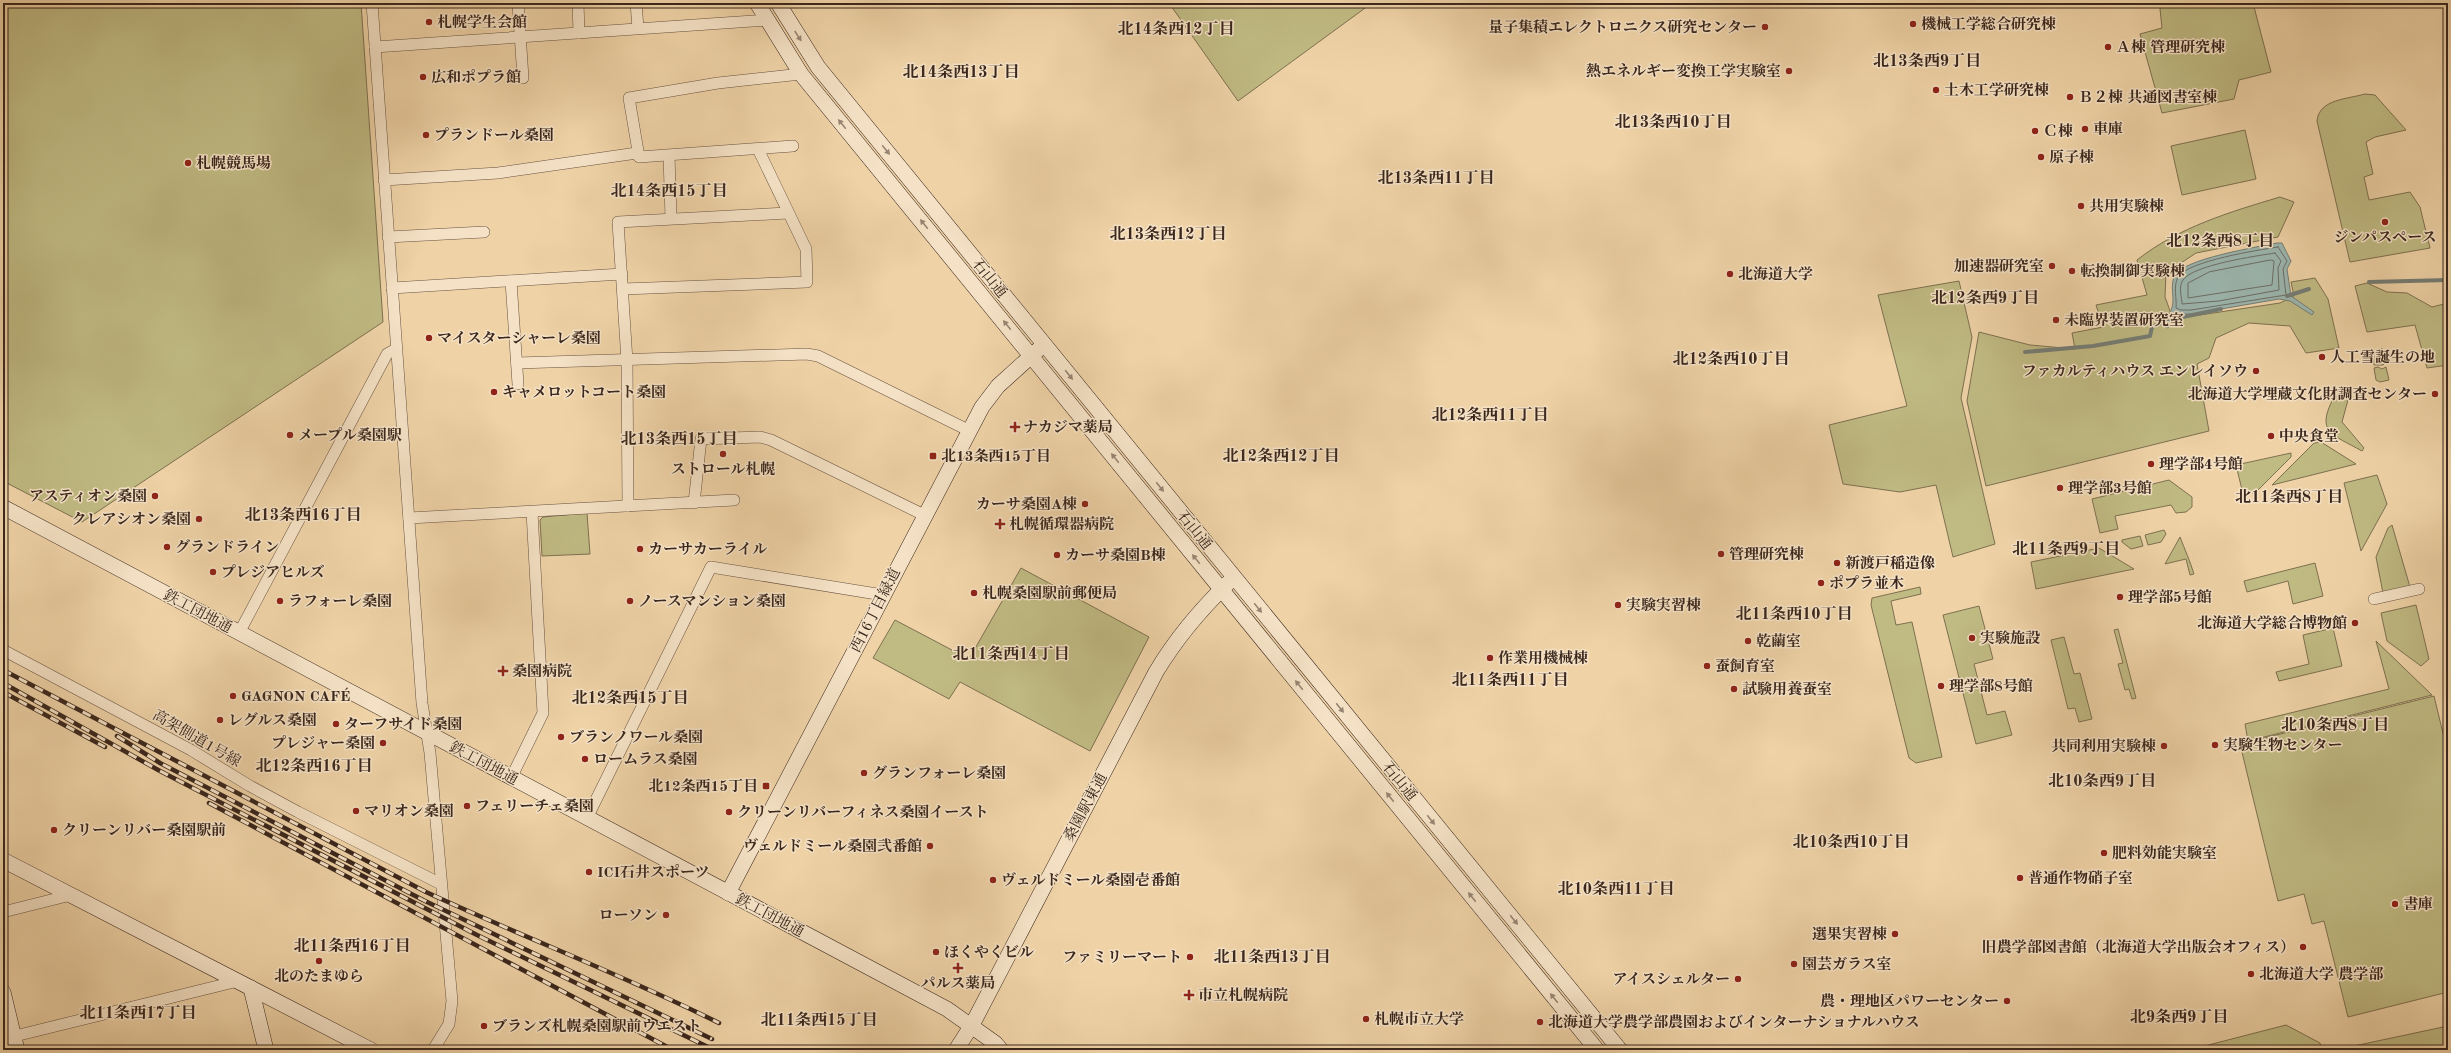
<svg xmlns="http://www.w3.org/2000/svg" width="2451" height="1053" font-family="'Old Standard TT','Noto Serif JP',serif">
<style>
.green{fill:#c0ba83;stroke:#7e7050}
.water{fill:#9cb6af;stroke:#757d75}
.lines{fill:none;stroke-linecap:round;stroke-linejoin:round}
.shore{stroke:#6c6e66;stroke-width:1}
.stream{stroke:#757d75;stroke-width:4}
.street-casing{stroke:#685240;stroke-width:12}
.secondary-casing{stroke:#3b271d;stroke-width:16}
.street{stroke:#f5e2c6;stroke-width:11}
.secondary{stroke:#f5e2c6;stroke-width:15}
.rail-casing{stroke:#3b271d;stroke-width:4.5}
.rail{stroke:#f5e2c6;stroke-width:3;stroke-dasharray:9;stroke-linecap:butt}
.oneway{fill:#988472}
.poi-dot{fill:#8f2418;stroke:#f5e2c6;stroke-width:1.5}
.labels{text-anchor:middle;stroke-width:3;stroke-linejoin:round;paint-order:stroke}
.poi-label{font-size:15px;font-weight:bold;fill:#3b271d;stroke:#f5e2c6;text-anchor:start}
.street-label{font-size:15px;fill:#3b271d;stroke:#f5e2c6}
.neighbourhood-label{font-size:16px;font-weight:bold;fill:#3b271d;stroke:#f5e2c6}
</style>
<rect width="100%" height="100%" fill="#efd3a7"/>
<filter id="stains"><feTurbulence type="fractalNoise" baseFrequency=".005" numOctaves="4"/><feColorMatrix values="0 0 0 0 .2 0 0 0 0 .09 0 0 0 0 .02 0 0 0 .5 -.17"/></filter>
<radialGradient id="worn" r=".72"><stop offset=".6" stop-color="#630" stop-opacity="0"/><stop offset="1" stop-color="#630" stop-opacity=".3"/></radialGradient>
<g class="green">
<polygon points="3,3 361,3 383,322 82,522 3,481"/>
<polygon points="381,3 442,3 381,7"/>
<polygon points="1169,3 1372,3 1238,101"/>
<polygon points="2161,3 2253,3 2271,72 2239,80 2234,99 2162,113 2140,34 2162,28 2160,9"/>
<path d="M 2365,94 L 2375,95 L 2406,130 L 2375,137 L 2366,142 L 2373,174 L 2364,177 L 2369,200 L 2410,192 L 2420,207 L 2430,248 L 2350,262 L 2317,121 C 2319,99 2348,99 2365,94 Z"/>
<polygon points="2245,130 2256,179 2182,195 2171,146"/>
<path d="M 2280,197 L 2294,202 L 2278,237 L 2196,253 L 2166,273 L 2165,297 L 2173,319 L 2280,303 L 2294,296 L 2291,282 L 2315,278 L 2328,299 L 2339,348 L 2306,353 L 2290,326 L 2249,323 L 2216,338 L 2209,358 L 2197,364 L 2209,431 L 1986,486 L 1967,401 L 1979,332 L 2030,345 L 2075,349 L 2072,333 L 2103,327 L 2096,305 L 2147,295 L 2137,260 C 2179,227 2230,212 2280,197 Z"/>
<polygon points="1959,281 1972,337 1961,398 1995,544 1953,557 1936,485 1900,492 1843,484 1829,425 1907,406 1878,295"/>
<polygon points="2367,283 2387,292 2407,293 2432,307 2448,303 2448,365 2427,368 2415,325 2367,332 2355,286"/>
<polygon points="2382,348 2385,363 2383,365 2374,365 2373,358"/>
<polygon points="2378,367 2382,369 2386,367 2389,380 2380,382 2376,380 2374,368"/>
<path d="M 2341,395 L 2348,400 L 2342,422 L 2364,448 L 2362,451 C 2332,434 2315,433 2334,397 Z"/>
<polygon points="2321,442 2356,464 2272,485 2314,443"/>
<polygon points="2291,453 2291,457 2255,493 2243,494 2236,465"/>
<polygon points="2377,475 2387,504 2361,551 2344,483"/>
<polygon points="2169,480 2192,497 2192,507 2186,512 2176,513 2171,505 2115,516 2118,529 2100,533 2092,499"/>
<polygon points="587,513 590,554 542,556 540,520 543,517"/>
<polygon points="2392,525 2410,587 2383,593 2376,557 2388,528"/>
<polygon points="2164,530 2166,534 2161,542 2148,545 2145,535"/>
<polygon points="2140,536 2143,546 2131,549 2122,542 2122,540"/>
<path d="M 2180,537 C 2185,550 2190,561 2194,574 L 2190,575 L 2186,559 L 2165,564 Z"/>
<polygon points="2099,548 2134,569 2036,589 2031,562"/>
<polygon points="2315,563 2323,596 2293,604 2288,581 2247,592 2244,581"/>
<polygon points="1021,568 1149,637 1090,751 960,682 949,699 873,658 895,620 969,659"/>
<polygon points="1920,587 1921,594 1891,601 1896,625 1912,622 1942,757 1916,763 1909,758 1871,605 1872,598"/>
<polygon points="2416,605 2429,659 2421,666 2387,641 2381,613"/>
<polygon points="1979,606 1993,659 1974,664 1987,715 2005,711 2012,735 1976,744 1943,615"/>
<polygon points="2333,628 2342,666 2279,681 2276,672 2309,664 2303,635"/>
<polygon points="2118,629 2136,698 2132,699 2129,689 2125,690 2118,664 2123,663 2114,630"/>
<polygon points="2064,637 2074,674 2080,673 2092,719 2079,722 2075,708 2068,709 2051,640"/>
<polygon points="2376,641 2432,695 2248,741 2245,724 2389,689"/>
<polygon points="2434,696 2448,754 2448,992 2348,1017 2324,921 2312,924 2304,894 2278,901 2240,744"/>
<polygon points="2286,1025 2320,1043 2322,1050 2189,1050"/>
<polygon points="2448,1026 2448,1050 2335,1050"/>
</g>
<path class="water" d="M 2277,243 L 2282,243 L 2291,261 L 2287,269 L 2291,296 L 2314,312 L 2312,315 L 2290,301 L 2279,299 L 2192,314 L 2180,314 L 2175,312 L 2168,328 L 2165,327 C 2167,319 2173,309 2173,301 C 2173,292 2171,286 2174,277 C 2180,259 2258,247 2277,243 Z"/>
<g class="lines">
<g class="shore">
<path d="M 2278,247 L 2287,261 L 2283,269 L 2286,295 L 2191,310 L 2181,310 L 2176,308 C 2177,299 2173,286 2178,277 C 2188,261 2258,250 2278,247 Z"/>
<path d="M 2275,253 L 2281,261 L 2278,268 L 2279,290 L 2219,301 L 2182,304 C 2182,297 2178,287 2183,280 C 2193,265 2256,256 2275,253 Z"/>
<polygon points="2271,260 2274,261 2272,285 2188,298 2188,283 2209,272"/>
</g>
<g class="stream">
<polyline points="2369,282 2448,280"/>
<polyline points="2287,296 2309,289"/>
<polyline points="2183,317 2221,309"/>
<polyline points="2025,352 2093,346 2150,336 2152,327 2168,320"/>
</g>
<defs>
<g id="street">
<polyline points="372,3 422,703 430,753 452,1001 449,1024 433,1050"/>
<polyline points="518,3 523,78"/>
<polyline points="578,3 579,33"/>
<polyline points="636,3 638,28"/>
<polyline points="375,47 767,20"/>
<polyline points="793,146 639,157 629,98 718,83 801,74"/>
<polyline points="669,156 671,218"/>
<polyline points="384,180 498,173 637,153"/>
<polyline points="388,237 484,232"/>
<polyline points="511,281 518,384"/>
<polyline points="392,288 622,274"/>
<polyline points="623,289 807,282 806,249 758,149"/>
<polyline points="517,363 807,354 818,356 968,430"/>
<polyline points="694,503 701,439 760,437 771,440 924,515"/>
<polyline points="628,506 627,361 618,222 788,213"/>
<polyline points="409,518 734,500"/>
<polyline points="2374,599 2419,589"/>
<polyline points="239,633 387,354 396,349"/>
<polyline points="3,650 191,750 250,786 298,812 441,884"/>
<polyline points="511,778 543,713 532,512"/>
<polyline points="587,818 711,567 883,595"/>
<polyline points="3,912 71,895"/>
<polyline points="3,1039 238,981"/>
</g>
<g id="secondary">
<polyline points="757,3 801,74 1597,1050"/>
<polyline points="778,3 818,67 1620,1050"/>
<polyline points="3,507 947,1009 995,1043 1001,1050"/>
<polyline points="3,860 371,1050"/>
<polyline points="728,893 982,407 998,386 1039,349"/>
<polyline points="251,988 266,1050"/>
<polyline points="3,992 17,1050"/>
<path d="M 956,1050 L 972,1025 L 1156,672 C 1177,637 1199,611 1228,583"/>
</g>
</defs>
<use href="#street" class="street-casing"/>
<use href="#secondary" class="secondary-casing"/>
<use href="#street" class="street"/>
<use href="#secondary" class="secondary"/>
<defs>
<g id="rail">
<path d="M 3,670 L 426,892 C 523,937 623,975 719,1023"/>
<polyline points="3,683 160,771 477,935 708,1047"/>
<polyline points="3,692 105,747"/>
<polyline points="117,736 160,763 423,900 712,1039"/>
<polyline points="209,803 673,1050"/>
</g>
</defs>
<use href="#rail" class="rail-casing"/>
<use href="#rail" class="rail"/>
</g>
<defs><path id="oneway-solid" d="M-6-.8H1V-3.2L6.5 0L1 3.2V.8H-6Z"/></defs>
<g class="oneway">
<use href="#oneway-solid" transform="translate(798 36) rotate(57)"/>
<use href="#oneway-solid" transform="translate(842 124) rotate(-129)"/>
<use href="#oneway-solid" transform="translate(886 150) rotate(51)"/>
<use href="#oneway-solid" transform="translate(924 224) rotate(-129)"/>
<use href="#oneway-solid" transform="translate(1007 325) rotate(-129)"/>
<use href="#oneway-solid" transform="translate(1069 375) rotate(51)"/>
<use href="#oneway-solid" transform="translate(1115 458) rotate(-129)"/>
<use href="#oneway-solid" transform="translate(1160 487) rotate(51)"/>
<use href="#oneway-solid" transform="translate(1196 559) rotate(-129)"/>
<use href="#oneway-solid" transform="translate(1258 608) rotate(51)"/>
<use href="#oneway-solid" transform="translate(1299 685) rotate(-129)"/>
<use href="#oneway-solid" transform="translate(1340 708) rotate(51)"/>
<use href="#oneway-solid" transform="translate(1390 797) rotate(-129)"/>
<use href="#oneway-solid" transform="translate(1431 820) rotate(51)"/>
<use href="#oneway-solid" transform="translate(1472 897) rotate(-129)"/>
<use href="#oneway-solid" transform="translate(1514 920) rotate(51)"/>
<use href="#oneway-solid" transform="translate(1554 998) rotate(-129)"/>
</g>
<g class="poi-dot">
<circle cx="429" cy="22" r="4"/>
<circle cx="1913" cy="24" r="4"/>
<circle cx="1765" cy="27" r="4"/>
<circle cx="2108" cy="47" r="4"/>
<circle cx="1789" cy="71" r="4"/>
<circle cx="423" cy="77" r="4"/>
<circle cx="1936" cy="90" r="4"/>
<circle cx="2070" cy="97" r="4"/>
<circle cx="2085" cy="129" r="4"/>
<circle cx="2035" cy="131" r="4"/>
<circle cx="426" cy="135" r="4"/>
<circle cx="2041" cy="157" r="4"/>
<circle cx="188" cy="163" r="4"/>
<circle cx="2081" cy="206" r="4"/>
<circle cx="2385" cy="222" r="4"/>
<circle cx="2052" cy="266" r="4"/>
<circle cx="2072" cy="271" r="4"/>
<circle cx="1730" cy="274" r="4"/>
<circle cx="2056" cy="320" r="4"/>
<circle cx="429" cy="338" r="4"/>
<circle cx="2322" cy="357" r="4"/>
<circle cx="2256" cy="371" r="4"/>
<circle cx="494" cy="392" r="4"/>
<circle cx="2435" cy="394" r="4"/>
<path d="M1013 421h4v4h4v4h-4v4h-4v-4h-4v-4h4z"/>
<circle cx="290" cy="435" r="4"/>
<circle cx="2271" cy="436" r="4"/>
<circle cx="723" cy="454" r="4"/>
<rect x="929" y="452" width="8" height="8" rx="2"/>
<circle cx="2151" cy="464" r="4"/>
<circle cx="2060" cy="488" r="4"/>
<circle cx="155" cy="496" r="4"/>
<circle cx="1085" cy="504" r="4"/>
<circle cx="199" cy="519" r="4"/>
<path d="M998 518h4v4h4v4h-4v4h-4v-4h-4v-4h4z"/>
<circle cx="167" cy="547" r="4"/>
<circle cx="640" cy="549" r="4"/>
<circle cx="1721" cy="554" r="4"/>
<circle cx="1057" cy="555" r="4"/>
<circle cx="1837" cy="563" r="4"/>
<circle cx="213" cy="572" r="4"/>
<circle cx="1821" cy="583" r="4"/>
<circle cx="974" cy="593" r="4"/>
<circle cx="2120" cy="597" r="4"/>
<circle cx="280" cy="601" r="4"/>
<circle cx="630" cy="601" r="4"/>
<circle cx="1618" cy="605" r="4"/>
<circle cx="2355" cy="623" r="4"/>
<circle cx="1972" cy="638" r="4"/>
<circle cx="1748" cy="641" r="4"/>
<circle cx="1490" cy="658" r="4"/>
<circle cx="1707" cy="666" r="4"/>
<path d="M501 665h4v4h4v4h-4v4h-4v-4h-4v-4h4z"/>
<circle cx="1941" cy="686" r="4"/>
<circle cx="1734" cy="689" r="4"/>
<circle cx="233" cy="696" r="4"/>
<circle cx="220" cy="720" r="4"/>
<circle cx="336" cy="724" r="4"/>
<circle cx="561" cy="737" r="4"/>
<circle cx="383" cy="743" r="4"/>
<circle cx="2215" cy="745" r="4"/>
<circle cx="2164" cy="746" r="4"/>
<circle cx="585" cy="759" r="4"/>
<circle cx="864" cy="773" r="4"/>
<rect x="762" y="782" width="8" height="8" rx="2"/>
<circle cx="467" cy="806" r="4"/>
<circle cx="356" cy="811" r="4"/>
<circle cx="729" cy="812" r="4"/>
<circle cx="54" cy="830" r="4"/>
<circle cx="930" cy="846" r="4"/>
<circle cx="2104" cy="853" r="4"/>
<circle cx="589" cy="872" r="4"/>
<circle cx="2020" cy="878" r="4"/>
<circle cx="993" cy="880" r="4"/>
<circle cx="2395" cy="904" r="4"/>
<circle cx="666" cy="915" r="4"/>
<circle cx="1895" cy="934" r="4"/>
<circle cx="2303" cy="947" r="4"/>
<circle cx="936" cy="952" r="4"/>
<circle cx="1190" cy="957" r="4"/>
<circle cx="319" cy="961" r="4"/>
<circle cx="1794" cy="964" r="4"/>
<path d="M956 962h4v4h4v4h-4v4h-4v-4h-4v-4h4z"/>
<circle cx="2251" cy="974" r="4"/>
<circle cx="1738" cy="979" r="4"/>
<path d="M1187 989h4v4h4v4h-4v4h-4v-4h-4v-4h4z"/>
<circle cx="2007" cy="1001" r="4"/>
<circle cx="1366" cy="1019" r="4"/>
<circle cx="1540" cy="1022" r="4"/>
<circle cx="484" cy="1026" r="4"/>
</g>
<g class="labels">
<g class="poi-label">
<text x="437" y="27">札幌学生会館</text>
<text x="1921" y="29">機械工学総合研究棟</text>
<text x="1757" y="32" text-anchor="end">量子集積エレクトロニクス研究センター</text>
<text x="2116" y="52">Ａ棟 管理研究棟</text>
<text x="1781" y="76" text-anchor="end">熱エネルギー変換工学実験室</text>
<text x="431" y="82">広和ポプラ館</text>
<text x="1944" y="95">土木工学研究棟</text>
<text x="2078" y="102">Ｂ２棟 共通図書室棟</text>
<text x="2093" y="134">車庫</text>
<text x="2043" y="136">Ｃ棟</text>
<text x="434" y="140">プランドール桑園</text>
<text x="2049" y="162">原子棟</text>
<text x="196" y="168">札幌競馬場</text>
<text x="2089" y="211">共用実験棟</text>
<text x="2385" y="242" text-anchor="middle">ジンパスペース</text>
<text x="2044" y="271" text-anchor="end">加速器研究室</text>
<text x="2080" y="276">転換制御実験棟</text>
<text x="1738" y="279">北海道大学</text>
<text x="2064" y="325">未臨界装置研究室</text>
<text x="437" y="343">マイスターシャーレ桑園</text>
<text x="2330" y="362">人工雪誕生の地</text>
<text x="2248" y="376" text-anchor="end">ファカルティハウス エンレイソウ</text>
<text x="502" y="397">キャメロットコート桑園</text>
<text x="2427" y="399" text-anchor="end">北海道大学埋蔵文化財調査センター</text>
<text x="1023" y="432">ナカジマ薬局</text>
<text x="298" y="440">メープル桑園駅</text>
<text x="2279" y="441">中央食堂</text>
<text x="941" y="461">北13条西15丁目</text>
<text x="2159" y="469">理学部4号館</text>
<text x="723" y="474" text-anchor="middle">ストロール札幌</text>
<text x="2068" y="493">理学部3号館</text>
<text x="147" y="501" text-anchor="end">アスティオン桑園</text>
<text x="1077" y="509" text-anchor="end">カーサ桑園A棟</text>
<text x="191" y="524" text-anchor="end">クレアシオン桑園</text>
<text x="1009" y="529">札幌循環器病院</text>
<text x="175" y="552">グランドライン</text>
<text x="648" y="554">カーサカーライル</text>
<text x="1729" y="559">管理研究棟</text>
<text x="1065" y="560">カーサ桑園B棟</text>
<text x="1845" y="568">新渡戸稲造像</text>
<text x="221" y="577">プレジアヒルズ</text>
<text x="1829" y="588">ポプラ並木</text>
<text x="982" y="598">札幌桑園駅前郵便局</text>
<text x="2128" y="602">理学部5号館</text>
<text x="288" y="606">ラフォーレ桑園</text>
<text x="638" y="606">ノースマンション桑園</text>
<text x="1626" y="610">実験実習棟</text>
<text x="2347" y="628" text-anchor="end">北海道大学総合博物館</text>
<text x="1980" y="643">実験施設</text>
<text x="1756" y="646">乾繭室</text>
<text x="1498" y="663">作業用機械棟</text>
<text x="1715" y="671">蚕飼育室</text>
<text x="512" y="676">桑園病院</text>
<text x="1949" y="691">理学部8号館</text>
<text x="1742" y="694">試験用養蚕室</text>
<text x="241" y="701">GAGNON CAFÉ</text>
<text x="228" y="725">レグルス桑園</text>
<text x="344" y="729">ターフサイド桑園</text>
<text x="569" y="742">ブランノワール桑園</text>
<text x="375" y="748" text-anchor="end">プレジャー桑園</text>
<text x="2223" y="750">実験生物センター</text>
<text x="2156" y="751" text-anchor="end">共同利用実験棟</text>
<text x="593" y="764">ロームラス桑園</text>
<text x="872" y="778">グランフォーレ桑園</text>
<text x="758" y="791" text-anchor="end">北12条西15丁目</text>
<text x="475" y="811">フェリーチェ桑園</text>
<text x="364" y="816">マリオン桑園</text>
<text x="737" y="817">クリーンリバーフィネス桑園イースト</text>
<text x="62" y="835">クリーンリバー桑園駅前</text>
<text x="922" y="851" text-anchor="end">ヴェルドミール桑園弐番館</text>
<text x="2112" y="858">肥料効能実験室</text>
<text x="597" y="877">ICI石井スポーツ</text>
<text x="2028" y="883">普通作物硝子室</text>
<text x="1001" y="885">ヴェルドミール桑園壱番館</text>
<text x="2403" y="909">書庫</text>
<text x="658" y="920" text-anchor="end">ローソン</text>
<text x="1887" y="939" text-anchor="end">選果実習棟</text>
<text x="2295" y="952" text-anchor="end">旧農学部図書館（北海道大学出版会オフィス）</text>
<text x="944" y="957">ほくやくビル</text>
<text x="1182" y="962" text-anchor="end">ファミリーマート</text>
<text x="1802" y="969">園芸ガラス室</text>
<text x="2259" y="979">北海道大学 農学部</text>
<text x="319" y="981" text-anchor="middle">北のたまゆら</text>
<text x="1730" y="984" text-anchor="end">アイスシェルター</text>
<text x="958" y="988" text-anchor="middle">パルス薬局</text>
<text x="1198" y="1000">市立札幌病院</text>
<text x="1999" y="1006" text-anchor="end">農・理地区パワーセンター</text>
<text x="1374" y="1024">札幌市立大学</text>
<text x="1548" y="1027">北海道大学農学部農園およびインターナショナルハウス</text>
<text x="492" y="1031">ブランズ札幌桑園駅前ウエスト</text>
</g>
<g class="street-label">
<text transform="translate(990 278) rotate(51)" y="5">石山通</text>
<text transform="translate(1195 530) rotate(51)" y="5">石山通</text>
<text transform="translate(875 610) rotate(-63)" y="5">西16丁目緑道</text>
<text transform="translate(198 611) rotate(28)" y="5">鉄工団地通</text>
<text transform="translate(197 738) rotate(30)" y="5">高架側道1号線</text>
<text transform="translate(484 763) rotate(28)" y="5">鉄工団地通</text>
<text transform="translate(1400 781) rotate(51)" y="5">石山通</text>
<text transform="translate(1085 807) rotate(-62)" y="5">桑園駅東通</text>
<text transform="translate(770 915) rotate(28)" y="5">鉄工団地通</text>
</g>
<g class="neighbourhood-label">
<text x="1176" y="34">北14条西12丁目</text>
<text x="1927" y="66">北13条西9丁目</text>
<text x="961" y="77">北14条西13丁目</text>
<text x="1673" y="127">北13条西10丁目</text>
<text x="1436" y="183">北13条西11丁目</text>
<text x="669" y="196">北14条西15丁目</text>
<text x="1168" y="239">北13条西12丁目</text>
<text x="2220" y="246">北12条西8丁目</text>
<text x="1985" y="303">北12条西9丁目</text>
<text x="1731" y="364">北12条西10丁目</text>
<text x="1490" y="420">北12条西11丁目</text>
<text x="679" y="444">北13条西15丁目</text>
<text x="1281" y="461">北12条西12丁目</text>
<text x="2289" y="502">北11条西8丁目</text>
<text x="303" y="520">北13条西16丁目</text>
<text x="2066" y="554">北11条西9丁目</text>
<text x="1794" y="619">北11条西10丁目</text>
<text x="1011" y="659">北11条西14丁目</text>
<text x="1510" y="685">北11条西11丁目</text>
<text x="630" y="703">北12条西15丁目</text>
<text x="2335" y="730">北10条西8丁目</text>
<text x="314" y="771">北12条西16丁目</text>
<text x="2102" y="786">北10条西9丁目</text>
<text x="1851" y="847">北10条西10丁目</text>
<text x="1616" y="894">北10条西11丁目</text>
<text x="352" y="951">北11条西16丁目</text>
<text x="1272" y="962">北11条西13丁目</text>
<text x="138" y="1018">北11条西17丁目</text>
<text x="2179" y="1022">北9条西9丁目</text>
<text x="819" y="1025">北11条西15丁目</text>
</g>
</g>
<rect width="2451" height="1053" fill="none" stroke="#efd3a7" stroke-width="16"/>
<rect x="4" y="4" width="2443" height="1045" fill="none" stroke="#3b271d" stroke-width="2"/>
<rect x="8" y="8" width="2435" height="1037" fill="none" stroke="#3b271d"/>
<rect width="100%" height="100%" filter="url(#stains)"/>
<rect width="100%" height="100%" fill="url(#worn)"/>
</svg>
